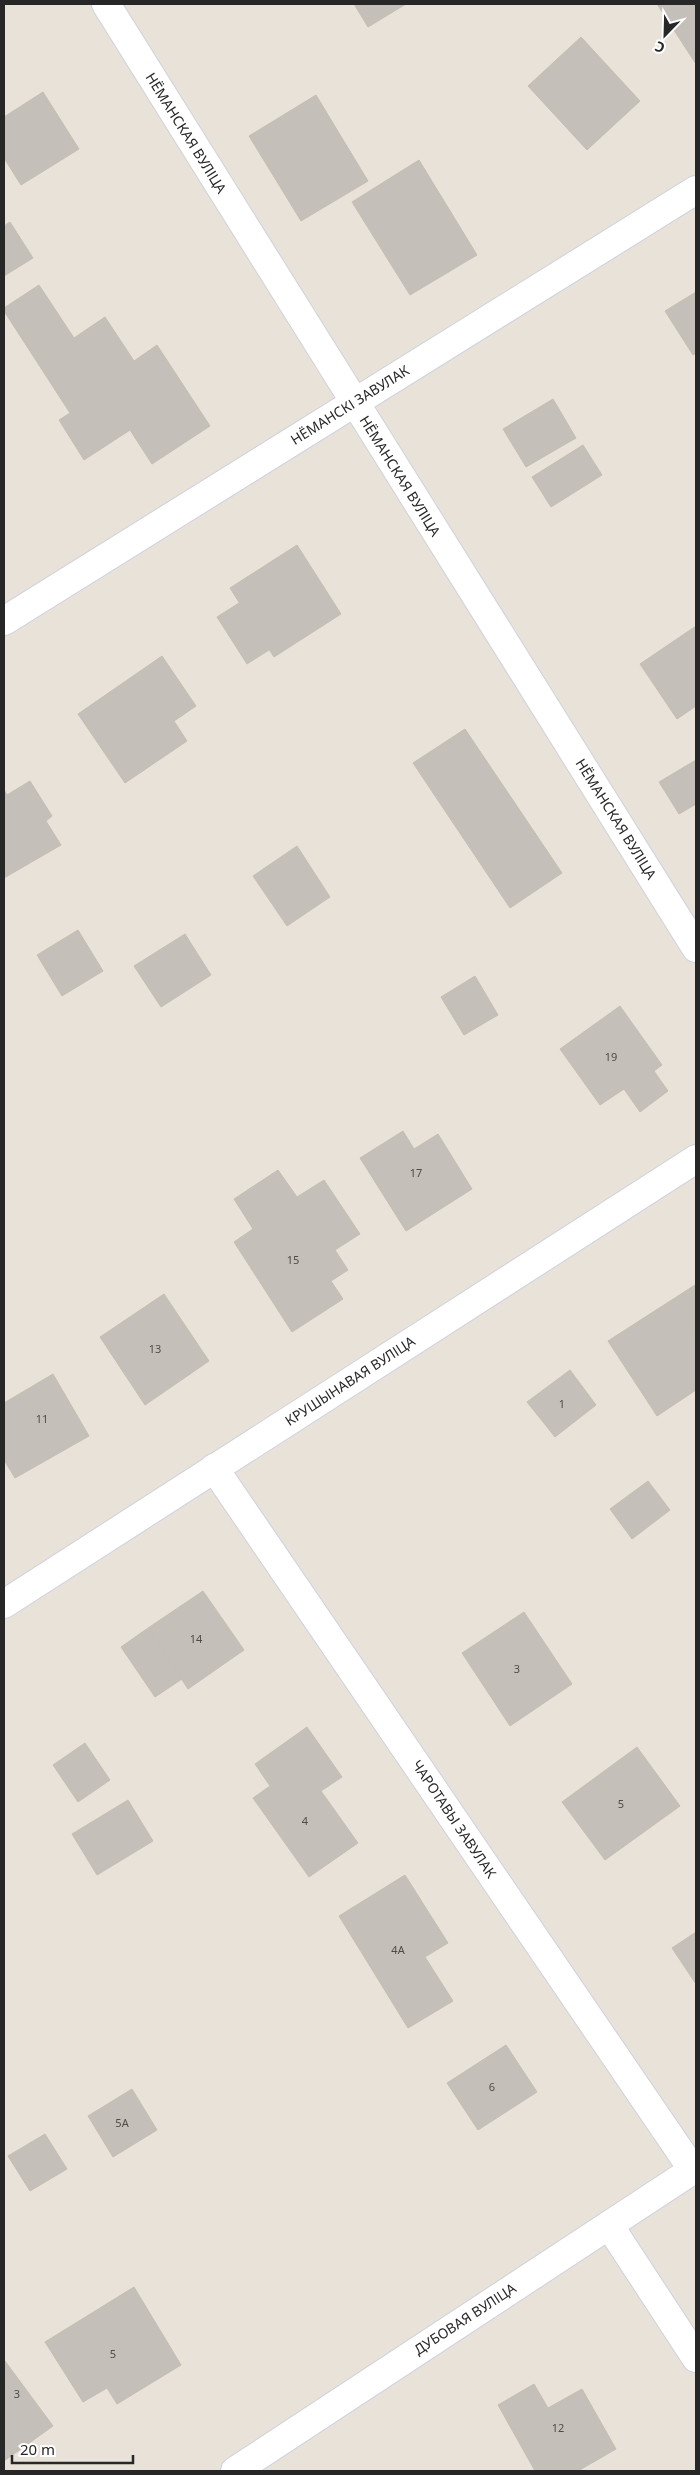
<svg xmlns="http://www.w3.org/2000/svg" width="700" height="2475" font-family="'Noto Sans',sans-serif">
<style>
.building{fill:#c4bfb8;stroke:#c4beb3}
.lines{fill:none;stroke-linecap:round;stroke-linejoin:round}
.minor-casing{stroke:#ced1df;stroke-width:30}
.minor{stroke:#fff;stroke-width:28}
.labels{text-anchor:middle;stroke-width:4;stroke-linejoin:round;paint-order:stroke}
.number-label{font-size:11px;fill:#4e4d4b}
.street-label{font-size:14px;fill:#272727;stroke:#fff}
</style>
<rect width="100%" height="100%" fill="#e9e2d8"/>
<g class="building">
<polygon points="354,4 406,4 368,27"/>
<polygon points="657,4 696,4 696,64"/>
<polygon points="581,37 640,101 587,150 528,86"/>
<polygon points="43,92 79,149 21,185 4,158 4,117"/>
<polygon points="316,95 368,181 301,221 249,136"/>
<polygon points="419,160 477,255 410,295 352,202"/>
<polygon points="10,222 33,258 4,276 4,226"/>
<polygon points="39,285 74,338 105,317 134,361 157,345 210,426 152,464 130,430 84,460 59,420 70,413 4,311 4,308"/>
<polygon points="696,292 696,353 693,355 665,311"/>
<polygon points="553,399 576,438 526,467 503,429"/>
<polygon points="583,445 602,475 551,507 532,477"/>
<polygon points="297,545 341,614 274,657 230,588"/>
<polygon points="239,603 269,650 247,664 217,617"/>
<polygon points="696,626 696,706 677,719 640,664"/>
<polygon points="162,656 196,706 174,721 187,741 125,783 78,714"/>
<polygon points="465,729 562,873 510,908 413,763"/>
<polygon points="696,760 696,804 679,814 659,782"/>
<polygon points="30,781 52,816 46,821 61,845 4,878 4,790 7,795"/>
<polygon points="297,846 330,897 287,926 253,876"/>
<polygon points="78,930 103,971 62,996 37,955"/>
<polygon points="185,934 211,975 161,1007 134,966"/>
<polygon points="475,976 498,1015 464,1035 441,997"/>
<polygon points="620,1006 662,1065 654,1071 668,1091 640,1112 624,1089 600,1105 560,1049"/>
<polygon points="403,1131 414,1149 438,1134 472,1189 406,1231 360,1158"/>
<polygon points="278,1170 297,1197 324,1180 360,1234 335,1250 348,1270 331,1281 343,1299 292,1332 234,1242 253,1229 234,1199"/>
<polygon points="695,1285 696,1390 657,1416 608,1341"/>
<polygon points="164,1294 209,1361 145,1405 100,1337"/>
<polygon points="570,1370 596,1405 555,1437 527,1402"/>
<polygon points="53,1374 89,1436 15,1478 4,1460 4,1403"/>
<polygon points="648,1481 670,1510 632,1539 610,1509"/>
<polygon points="203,1591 244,1650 188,1689 148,1628"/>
<polygon points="524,1612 572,1684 510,1726 462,1653"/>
<polygon points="148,1628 182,1679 155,1697 121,1647"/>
<polygon points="307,1727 342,1777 321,1791 358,1843 309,1877 253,1798 270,1786 255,1764"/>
<polygon points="85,1743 110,1780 78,1802 53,1765"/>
<polygon points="637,1747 680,1806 605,1860 562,1802"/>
<polygon points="128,1800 153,1841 97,1875 72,1834"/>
<polygon points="405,1875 448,1943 425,1957 453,2001 408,2028 339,1916"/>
<polygon points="696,1932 696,1984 672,1948"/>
<polygon points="506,2045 537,2092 478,2130 447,2083"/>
<polygon points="132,2089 157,2130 113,2157 88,2116"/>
<polygon points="45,2134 67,2169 30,2191 8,2156"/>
<polygon points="134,2287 181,2365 117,2404 107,2388 83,2402 45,2342"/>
<polygon points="5,2361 53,2426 4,2461 4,2362"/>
<polygon points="534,2384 548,2408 582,2389 616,2449 578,2471 535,2471 498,2405"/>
</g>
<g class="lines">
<defs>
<g id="minor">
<polyline points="106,4 696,948"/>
<polyline points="4,621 696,190"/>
<polyline points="214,1468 693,2170"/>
<polyline points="4,1604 696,1159"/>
<polyline points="609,2225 696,2358"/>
<polyline points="235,2471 696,2168"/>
</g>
</defs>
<use href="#minor" class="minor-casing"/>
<use href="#minor" class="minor"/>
</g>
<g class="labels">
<g class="number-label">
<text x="611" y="1061">19</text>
<text x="416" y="1177">17</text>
<text x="293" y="1264">15</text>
<text x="155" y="1353">13</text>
<text x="562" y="1408">1</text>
<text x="42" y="1423">11</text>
<text x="196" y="1643">14</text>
<text x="517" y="1673">3</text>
<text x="621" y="1808">5</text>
<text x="305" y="1825">4</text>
<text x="398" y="1954">4А</text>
<text x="492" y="2091">6</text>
<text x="122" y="2127">5А</text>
<text x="113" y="2358">5</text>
<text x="17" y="2398">3</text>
<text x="558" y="2432">12</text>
</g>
<g class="street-label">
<text transform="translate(186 133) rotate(58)" y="5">НЁМАНСКАЯ ВУЛІЦА</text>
<text transform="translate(350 405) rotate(-32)" y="5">НЁМАНСКІ ЗАВУЛАК</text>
<text transform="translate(400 476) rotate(58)" y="5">НЁМАНСКАЯ ВУЛІЦА</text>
<text transform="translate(616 819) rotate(58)" y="5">НЁМАНСКАЯ ВУЛІЦА</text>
<text transform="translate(350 1381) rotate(-33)" y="5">КРУШЫНАВАЯ ВУЛІЦА</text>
<text transform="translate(454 1819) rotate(56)" y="5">ЧАРОТАВЫ ЗАВУЛАК</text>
<text transform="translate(465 2319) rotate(-33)" y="5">ДУБОВАЯ ВУЛІЦА</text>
</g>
</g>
<rect width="700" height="2475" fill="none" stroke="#272727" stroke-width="10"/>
<g transform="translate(665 35) rotate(203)" stroke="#ffffff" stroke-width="4" paint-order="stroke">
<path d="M0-4L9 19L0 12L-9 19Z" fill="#272727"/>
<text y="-8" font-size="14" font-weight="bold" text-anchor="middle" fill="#272727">С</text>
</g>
<path d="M12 2455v8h121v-8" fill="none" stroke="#272727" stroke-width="2.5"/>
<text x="20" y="2455" font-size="15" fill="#272727" stroke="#ffffff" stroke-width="4" paint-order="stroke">20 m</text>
</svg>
